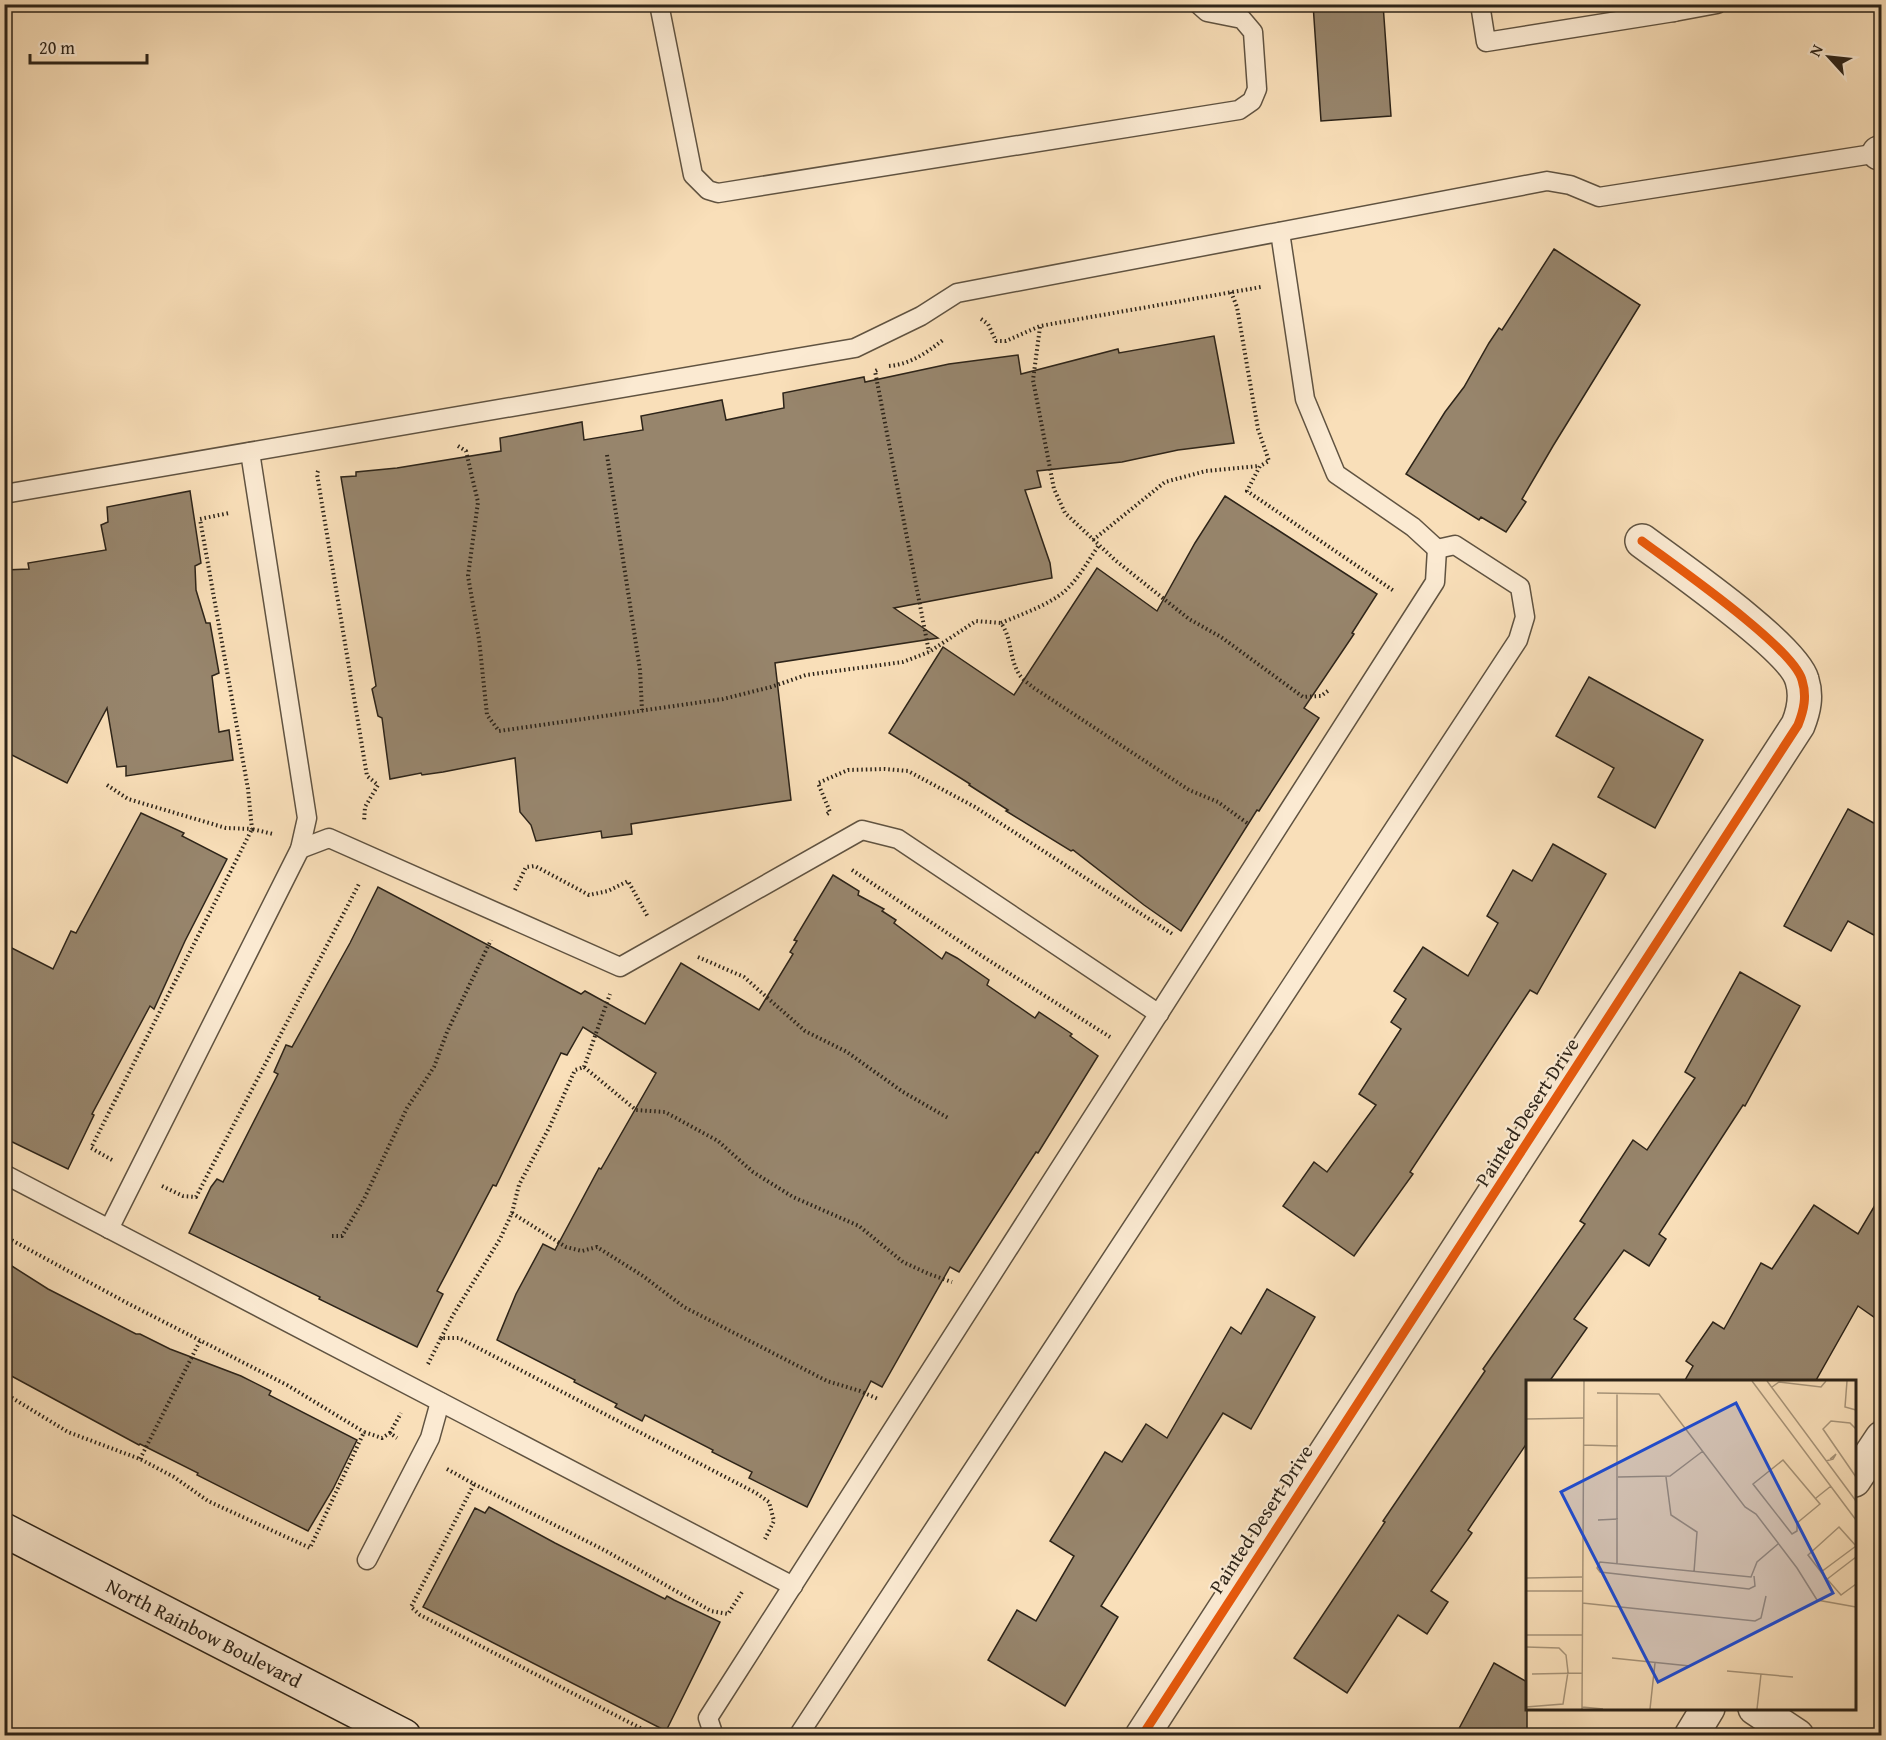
<svg xmlns="http://www.w3.org/2000/svg" width="1886" height="1740" font-family="'Gentium Book Plus',serif">
<style>
.building{fill:#97856c;stroke:#2d2419;stroke-width:1.5}
.lines{fill:none;stroke-linecap:round;stroke-linejoin:round}
.lane-casing{stroke:#605341;stroke-width:21}
.street-casing{stroke:#605341;stroke-width:36}
.secondary-casing{stroke:#2d2419;stroke-width:36}
.path{stroke:#2d2419;stroke-width:4;stroke-dasharray:1.5 3;stroke-linecap:butt}
.lane{stroke:#fbead2;stroke-width:18}
.street{stroke:#fbead2;stroke-width:33}
.secondary{stroke:#fbead2;stroke-width:33}
.cycleway-casing{stroke:#fbead2;stroke-width:13}
.cycleway{stroke:#e8590c;stroke-width:9}
.labels{text-anchor:middle;stroke-width:4.5;stroke-linejoin:round;paint-order:stroke}
.street-label{font-size:20px;fill:#2d2419;stroke:#fbead2}
.inset-road{fill:none;stroke:#a79479;stroke-width:1.5}
.view{fill:#1d4ed8;fill-opacity:0.15;stroke:#1d4ed8;stroke-width:3}
.inset-edge{fill:none;stroke:#2d2419;stroke-width:3}
</style>
<rect width="100%" height="100%" fill="#f9dfb9"/>
<filter id="stains"><feTurbulence type="fractalNoise" baseFrequency=".00333" numOctaves="4"/><feColorMatrix values="0 0 0 0 .2 0 0 0 0 .09 0 0 0 0 .02 0 0 0 .5 -.17"/></filter>
<radialGradient id="worn" r=".72"><stop offset=".6" stop-color="#630" stop-opacity="0"/><stop offset="1" stop-color="#630" stop-opacity=".3"/></radialGradient>
<g class="building">
<polygon points="1313,4 1383,4 1391,116 1321,121"/>
<polygon points="1554,249 1640,305 1553,446 1522,499 1526,502 1506,532 1481,517 1479,520 1406,474 1445,412 1464,387 1489,343 1499,328 1502,330"/>
<polygon points="1214,336 1234,443 1178,450 1122,462 1037,471 1041,487 1025,490 1050,563 1052,578 894,608 938,638 775,663 791,800 631,824 632,834 602,838 601,831 536,841 531,825 520,812 515,758 443,772 422,775 421,773 390,779 382,718 378,716 372,689 376,686 341,477 356,476 356,472 397,468 501,451 500,438 582,422 584,440 643,430 641,416 722,400 726,420 784,408 783,393 864,377 865,382 949,364 1018,355 1021,374 1118,349 1119,353"/>
<polygon points="190,491 201,563 195,566 196,590 206,623 210,623 219,673 212,676 219,732 229,730 233,760 126,776 126,766 117,767 107,708 67,783 4,751 4,706 9,697 4,660 4,570 29,569 28,563 106,550 101,525 108,522 107,507"/>
<polygon points="1225,496 1377,594 1352,633 1354,634 1304,708 1319,718 1259,811 1257,810 1181,931 1144,905 1073,850 1071,851 1006,811 1008,810 969,785 970,784 889,733 943,647 1014,695 1097,568 1157,611 1195,543"/>
<polygon points="1589,677 1703,740 1655,828 1598,797 1614,768 1556,736"/>
<polygon points="1848,809 1881,827 1881,939 1848,921 1831,951 1784,926"/>
<polygon points="141,813 184,833 182,836 227,859 185,941 154,1009 150,1006 92,1114 94,1115 68,1169 4,1138 4,944 53,969 71,931 76,933"/>
<polygon points="1553,844 1606,874 1537,994 1530,990 1410,1172 1413,1174 1354,1256 1283,1206 1314,1162 1327,1172 1376,1105 1359,1094 1401,1029 1391,1022 1406,999 1394,991 1423,947 1468,976 1498,923 1487,916 1513,870 1532,881"/>
<polygon points="833,875 859,891 858,895 884,909 882,911 896,920 894,923 942,959 946,952 957,958 989,980 987,985 1035,1018 1039,1012 1072,1034 1070,1036 1098,1056 1038,1153 1036,1152 959,1272 950,1267 882,1387 871,1381 807,1507 749,1478 752,1472 712,1452 713,1450 645,1415 642,1421 615,1407 617,1404 574,1382 575,1380 497,1340 516,1294 543,1244 555,1250 599,1168 601,1169 656,1073 583,1027 567,1055 561,1053 496,1186 493,1185 437,1291 443,1294 417,1347 319,1299 320,1297 189,1233 211,1187 217,1179 223,1182 278,1074 274,1072 286,1045 292,1047 350,943 378,887 581,994 585,991 645,1024 681,963 759,1010 793,954 790,952 797,941 794,940"/>
<polygon points="1740,972 1800,1006 1745,1106 1743,1105 1659,1234 1666,1239 1649,1266 1624,1250 1574,1319 1587,1328 1549,1382 1527,1382 1527,1443 1468,1530 1472,1533 1431,1591 1448,1602 1427,1634 1398,1615 1347,1693 1294,1658 1385,1522 1383,1521 1485,1371 1483,1369 1585,1224 1580,1221 1633,1140 1647,1150 1695,1078 1685,1072"/>
<polygon points="1881,1195 1881,1322 1858,1306 1815,1382 1684,1382 1693,1366 1686,1361 1713,1322 1724,1329 1761,1263 1772,1269 1814,1205 1858,1234"/>
<polygon points="4,1261 48,1289 136,1334 140,1334 170,1349 241,1376 271,1391 269,1395 357,1440 333,1489 308,1531 197,1475 198,1473 140,1444 139,1445 4,1372"/>
<polygon points="1267,1289 1315,1317 1251,1429 1223,1413 1101,1606 1118,1617 1065,1706 988,1660 1017,1610 1036,1621 1074,1556 1050,1541 1105,1452 1122,1462 1146,1424 1167,1438 1231,1327 1241,1334"/>
<polygon points="489,1507 555,1543 665,1599 667,1596 674,1600 720,1622 666,1731 423,1607 475,1508 485,1513"/>
<polygon points="1494,1663 1527,1682 1527,1736 1455,1736"/>
</g>
<g class="lines">
<defs>
<g id="lane">
<polyline points="659,4 693,175 708,190 718,193 1239,110 1252,101 1257,89 1253,32 1242,19 1207,12 1198,4"/>
<polyline points="1480,4 1486,42 1674,12 1673,4"/>
<polyline points="1674,12 1717,4"/>
<polyline points="1280,232 1305,399 1336,474 1413,527 1437,549"/>
<polyline points="4,494 855,348 921,316 957,293 1547,181 1570,185 1599,197 1879,153"/>
<polyline points="300,849 329,838 620,967 862,830 898,839 1159,1014"/>
<polyline points="4,1174 793,1586"/>
<polyline points="109,1229 300,849 307,818 250,452"/>
<polyline points="367,1560 430,1438 440,1402"/>
<polyline points="714,1736 708,1718 1435,582 1437,549"/>
<polyline points="798,1736 1518,640 1525,617 1520,587 1455,545 1437,549"/>
</g>
<g id="street">
<polyline points="1879,153 1882,152"/>
<polyline points="1854,1480 1882,1438"/>
<polyline points="1755,1708 1797,1736"/>
<path d="M 1142,1736 L 1798,725 C 1804,710 1807,696 1802,680 C 1793,647 1674,565 1642,541"/>
<polyline points="1691,1736 1708,1708"/>
</g>
<polyline id="secondary" points="4,1530 404,1736"/>
</defs>
<use href="#lane" class="lane-casing"/>
<use href="#street" class="street-casing"/>
<use href="#secondary" class="secondary-casing"/>
<g class="path">
<polyline points="1231,292 1237,307 1258,429 1269,461 1260,466 1247,491 1394,591"/>
<polyline points="981,319 988,324 996,341 1006,341 1040,326 1261,287"/>
<polyline points="1040,327 1033,380 1054,489 1065,513 1115,560 1189,619 1221,637 1303,697 1321,696 1329,690"/>
<path d="M 889,366 C 911,364 926,353 943,340"/>
<polyline points="877,370 875,371 929,652"/>
<path d="M 458,446 L 466,451 L 478,502 L 468,576 L 479,639 L 487,715 L 499,731 L 723,699 L 771,687 L 806,675 L 903,662 L 929,652 L 976,621 L 1001,623 C 1012,638 1009,658 1019,674 C 1022,679 1029,684 1034,688 L 1189,790 L 1218,802 L 1247,823"/>
<polyline points="607,455 640,670 642,710"/>
<polyline points="318,471 317,474 367,776 378,785 365,807 364,822"/>
<polyline points="1093,540 1165,482 1206,471 1259,466"/>
<path d="M 1001,623 C 1022,614 1047,606 1065,591 C 1079,578 1088,561 1099,545"/>
<polyline points="107,785 128,799 226,828 252,829 248,789 200,519 229,513"/>
<polyline points="827,814 830,812 818,783 848,770 885,769 908,771 975,807 1174,935"/>
<polyline points="852,870 985,958 1110,1037"/>
<polyline points="515,890 526,867 535,866 589,895 608,891 628,881 648,917"/>
<polyline points="698,957 744,977 805,1031 847,1052 903,1092 948,1118"/>
<polyline points="584,1067 610,994"/>
<polyline points="112,1160 91,1148 252,829 273,834"/>
<polyline points="162,1186 183,1196 196,1197 360,882"/>
<polyline points="512,1213 566,1247 582,1251 597,1247 643,1276 684,1307 827,1381 860,1391 878,1399"/>
<polyline points="4,1236 129,1304 287,1385 364,1432"/>
<polyline points="332,1236 342,1236 364,1199 407,1108 434,1067 447,1032 491,940"/>
<polyline points="441,1338 453,1315 500,1239 512,1213 519,1185 550,1126 575,1070 584,1067 636,1110 665,1112 718,1141 753,1172 793,1197 859,1226 903,1262 929,1274 952,1282"/>
<polyline points="428,1364 441,1338 459,1338 756,1493 769,1502 774,1521 765,1539"/>
<polyline points="4,1393 68,1432 140,1459 174,1477 208,1501 310,1548 364,1432 382,1438 390,1433 397,1438"/>
<polyline points="390,1433 401,1413"/>
<polyline points="140,1459 200,1341"/>
<polyline points="447,1469 474,1484 411,1607 420,1615 656,1736"/>
<polyline points="474,1484 606,1551 711,1611 728,1614 742,1592"/>
</g>
<use href="#lane" class="lane"/>
<use href="#street" class="street"/>
<use href="#secondary" class="secondary"/>
<defs>
<path id="cycleway" d="M 1142,1736 L 1798,725 C 1804,710 1807,696 1802,680 C 1793,647 1674,565 1642,541"/>
</defs>
<use href="#cycleway" class="cycleway-casing"/>
<use href="#cycleway" class="cycleway"/>
</g>
<g class="labels">
<g class="street-label">
<text transform="translate(1527 1112) rotate(-57)" y="7">Painted Desert Drive</text>
<text transform="translate(1261 1519) rotate(-57)" y="7">Painted Desert Drive</text>
<text transform="translate(204 1633) rotate(27)" y="7">North Rainbow Boulevard</text>
</g>
</g>
<g transform="translate(1526 1380)">
<rect width="330" height="330" fill="#f9dfb9"/>
<path class="inset-road" d="M 226,1 L 330,140M 241,1 L 330,121M 321,1 L 319,27 L 330,30M 246,7 L 253,2 L 295,7 L 300,1M 71,13 L 133,14 L 219,127 L 230,134 L 271,188 L 291,220 L 330,227M 0,39 L 57,38M 330,49 L 324,43 L 305,41 L 297,49 L 330,97M 57,65 L 92,66M 257,80 L 294,124 L 271,143 L 271,151 L 266,154 L 227,104 ZM 300,81 L 307,79 L 310,74 L 304,79M 92,97 L 144,96 L 177,71M 140,97 L 145,135 L 171,152 L 168,192M 290,118 L 305,106M 72,140 L 92,139M 313,147 L 330,166 L 295,192 L 282,175 ZM 91,184 L 91,13M 295,192 L 315,215 L 330,204M 228,196 L 229,206 L 223,209 L 74,192 L 71,188 L 74,182 L 225,197 L 231,182 L 252,164M 0,198 L 56,197M 300,200 L 330,177M 0,211 L 56,211M 56,223 L 229,241 L 235,238 L 240,216M 0,255 L 56,255M 0,267 L 33,268 L 40,275 L 42,292 L 37,324 L 0,327M 86,278 L 164,286M 201,291 L 267,297M 6,294 L 56,293M 56,327 L 77,329M 56,329 L 58,1M 124,329 L 129,283M 231,329 L 235,294"/>
<path class="view" d="M 210,23 L 307,213 L 132,302 L 35,112 Z"/>
<rect width="330" height="330" class="inset-edge"/>
</g>
<rect width="1886" height="1740" fill="none" stroke="#f9dfb9" stroke-width="24"/>
<rect x="6" y="6" width="1874" height="1728" fill="none" stroke="#2d2419" stroke-width="3"/>
<rect x="12" y="12" width="1862" height="1716" fill="none" stroke="#2d2419" stroke-width="1.5"/>
<g transform="translate(1829 57) rotate(297)" stroke="#fbead2" stroke-width="4.5" paint-order="stroke">
<path d="M0-4.5L10 22L0 15L-10 22Z" fill="#2d2419"/>
<text y="-9" font-size="16" font-weight="bold" text-anchor="middle" fill="#2d2419">N</text>
</g>
<path d="M30 54v9h117v-9" fill="none" stroke="#2d2419" stroke-width="3"/>
<text x="39" y="54" font-size="18" fill="#2d2419" stroke="#fbead2" stroke-width="4.5" paint-order="stroke">20 m</text>
<rect width="100%" height="100%" filter="url(#stains)"/>
<rect width="100%" height="100%" fill="url(#worn)"/>
</svg>
